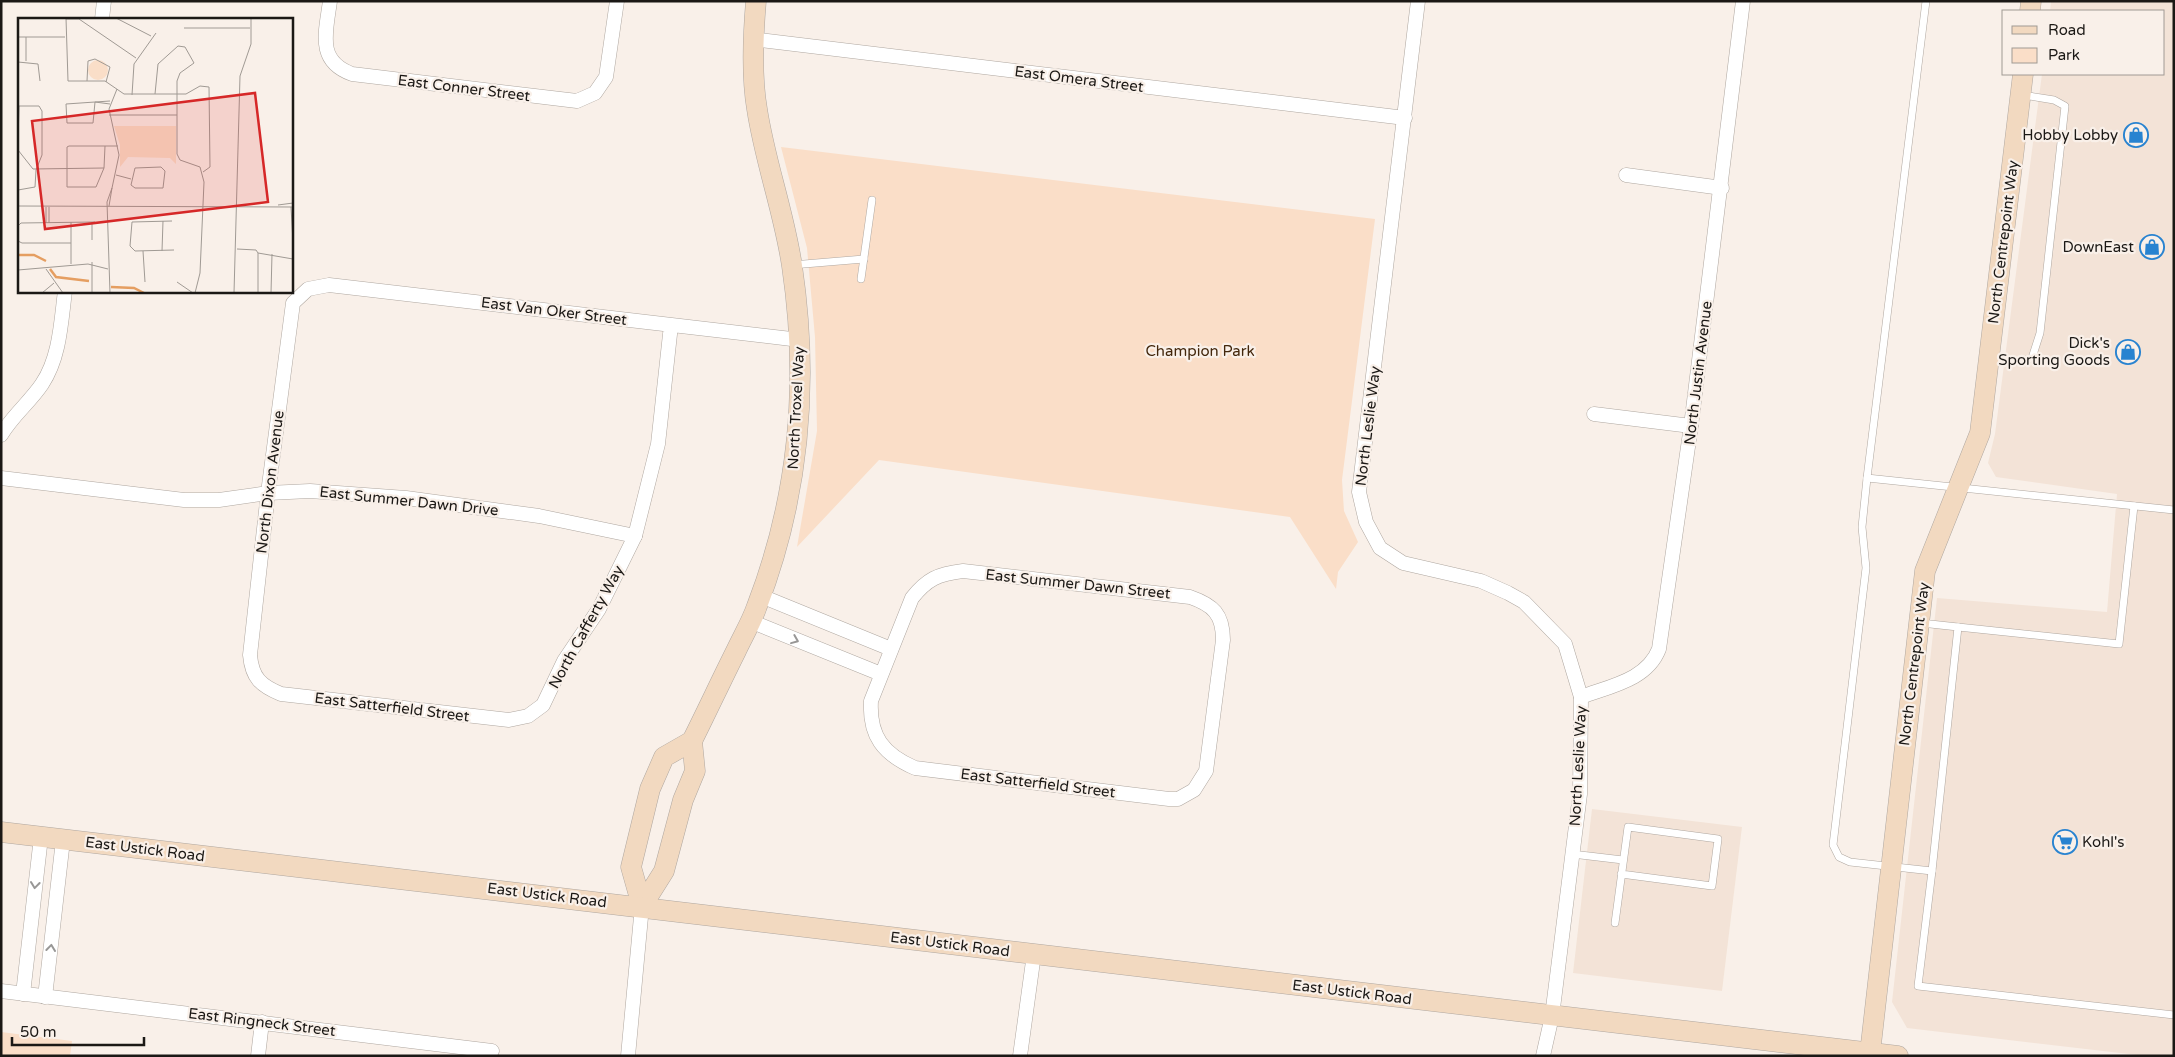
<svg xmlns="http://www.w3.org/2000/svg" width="2175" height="1057" font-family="'Varela Round',sans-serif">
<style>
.built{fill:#f3e3d7}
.green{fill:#fadec8}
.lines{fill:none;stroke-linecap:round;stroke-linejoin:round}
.lane-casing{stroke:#afa7a0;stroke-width:8}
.street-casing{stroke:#afa7a0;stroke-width:15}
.secondary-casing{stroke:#afa7a0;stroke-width:21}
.lane{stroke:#fff;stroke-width:7}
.street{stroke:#fff;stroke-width:14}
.secondary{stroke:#f2d9c0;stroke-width:20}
.oneway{stroke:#989796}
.labels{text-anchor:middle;stroke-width:4.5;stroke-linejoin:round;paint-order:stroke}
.street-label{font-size:15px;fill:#1b1815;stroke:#f9f0e9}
.poi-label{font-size:15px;fill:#1b1815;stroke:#f9f0e9;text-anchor:end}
.park-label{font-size:15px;fill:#43270c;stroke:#f9f0e9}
.inset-river{fill:none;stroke:#e59e61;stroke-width:2.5}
.inset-road{fill:none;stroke:#a09a94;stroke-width:1}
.view{fill:#d62828;fill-opacity:0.15;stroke:#d62828;stroke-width:2.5}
.inset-edge{fill:none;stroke:#1b1815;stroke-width:2.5}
</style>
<rect width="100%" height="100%" fill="#f9f0e9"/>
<g class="built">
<polygon points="2051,1 2174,1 2174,1056 2146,1056 1907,1028 1892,1002 1937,598 2107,612 2117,494 1996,477 1988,463 1995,434 2042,74 2164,74 2164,11 2050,11"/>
<polygon points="1592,809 1742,827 1722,991 1573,973"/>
</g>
<g class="green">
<polygon points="781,147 1375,219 1342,480 1344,511 1358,542 1338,572 1336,589 1290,517 879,460 797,547 817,431 815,337 807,248"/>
<polygon points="1,1032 72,1041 70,1056 1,1056"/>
</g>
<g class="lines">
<defs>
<g id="lane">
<polyline points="1926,1 1867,478 1862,527 1866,568 1833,845 1839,857 1850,862 1932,871"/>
<polyline points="792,265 864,259"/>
<polyline points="861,279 872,200"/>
<polyline points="1990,359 2018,362 2032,358 2040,333 2065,106 2054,100 2023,95"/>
<polyline points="1867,478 2174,510"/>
<polyline points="1921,623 1958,627 1932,871 1918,986 2174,1015"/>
<polyline points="1958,627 2119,644 2134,506"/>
<polyline points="1572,854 1623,860"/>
<polyline points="1615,923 1628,827 1718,839 1712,886 1621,874"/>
</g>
<g id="street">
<path d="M 330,1 C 326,32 316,61 352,74 L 577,101 L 595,93 L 606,77 L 617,1"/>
<polyline points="1418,1 1359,492 1366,522 1380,548 1403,563 1481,581 1508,593 1524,602 1565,644 1581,697 1580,794 1552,1016 1543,1056"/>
<polyline points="102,19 104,1"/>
<polyline points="752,39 1405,118"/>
<polyline points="1626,175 1722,188"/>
<path d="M 671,325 L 658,444 L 635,536 L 599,609 L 564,661 L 543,705 L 528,716 L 509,720 L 281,694 C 261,686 252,678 250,655 L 268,493 L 293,303 L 308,289 L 329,285 L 800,340"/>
<polyline points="1594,414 1691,426"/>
<path d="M 1,435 C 12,416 30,402 42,384 C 60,357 61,322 65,291"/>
<polyline points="1,478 184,500 219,500 268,493 310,491 406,498 539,516 635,536"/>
<path d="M 963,571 L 1190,597 C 1213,605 1223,614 1223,640 L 1206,771 L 1194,790 L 1178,799 L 1169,799 L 915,768 C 883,754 869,736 871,701 L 912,598 C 927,579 938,574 963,571 Z"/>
<polyline points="761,596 891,649"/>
<polyline points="750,621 881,674"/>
<path d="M 1581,697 C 1610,686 1647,680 1659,649 L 1691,426 L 1743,1"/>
<polyline points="1,991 492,1051"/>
<polyline points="23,994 41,837"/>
<polyline points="45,997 63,840"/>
<polyline points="258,1056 262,1022"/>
<polyline points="628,1056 642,906"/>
<polyline points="1020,1056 1034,954"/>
</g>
<g id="secondary">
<polyline points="2030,11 2031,1"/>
<path d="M 692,741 C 707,711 721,681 736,651 C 743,636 752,621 757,606 C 799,497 809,381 792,266 C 784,212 765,162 757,109 C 751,74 753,36 756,1"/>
<polygon points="692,741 695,771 683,800 664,871 642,906 631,867 650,789 664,757"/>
<polyline points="1,832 1898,1056"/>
<polyline points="1870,1053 1925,571 1980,433 2023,74"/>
</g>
</defs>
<use href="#lane" class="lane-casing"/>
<use href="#street" class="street-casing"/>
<use href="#secondary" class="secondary-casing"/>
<use href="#lane" class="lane"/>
<use href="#street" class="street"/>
<use href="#secondary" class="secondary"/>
</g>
<defs><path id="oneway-chevron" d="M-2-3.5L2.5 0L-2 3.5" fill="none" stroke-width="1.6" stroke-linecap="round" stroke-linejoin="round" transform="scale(1.25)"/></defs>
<g class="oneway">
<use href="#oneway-chevron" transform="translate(795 640) rotate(22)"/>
<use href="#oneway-chevron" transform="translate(35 885) rotate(97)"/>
<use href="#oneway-chevron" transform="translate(51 948) rotate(-83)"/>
</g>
<defs>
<symbol id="shop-ring" viewBox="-11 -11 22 22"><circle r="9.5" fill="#f9f0e9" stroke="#2883d0" stroke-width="1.5"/><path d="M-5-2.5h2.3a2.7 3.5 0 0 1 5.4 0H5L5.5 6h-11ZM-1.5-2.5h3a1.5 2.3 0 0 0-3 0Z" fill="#2883d0"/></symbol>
<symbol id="supermarket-ring" viewBox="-11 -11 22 22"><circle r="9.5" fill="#f9f0e9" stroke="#2883d0" stroke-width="1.5"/><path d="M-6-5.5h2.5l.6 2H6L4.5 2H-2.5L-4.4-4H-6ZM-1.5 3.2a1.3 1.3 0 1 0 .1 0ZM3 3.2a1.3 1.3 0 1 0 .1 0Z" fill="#2883d0"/></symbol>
</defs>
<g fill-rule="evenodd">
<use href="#shop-ring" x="2122" y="121" width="28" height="28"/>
<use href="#shop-ring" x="2138" y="233" width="28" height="28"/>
<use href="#shop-ring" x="2114" y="338" width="28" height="28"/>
<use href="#supermarket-ring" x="2051" y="828" width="28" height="28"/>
</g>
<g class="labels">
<g class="street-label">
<text transform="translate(1079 79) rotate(7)" y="5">East Omera Street</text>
<text transform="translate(464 88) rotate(7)" y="5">East Conner Street</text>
<text transform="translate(2003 242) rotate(-83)" y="5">North Centrepoint Way</text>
<text transform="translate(554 311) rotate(7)" y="5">East Van Oker Street</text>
<text transform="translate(1698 373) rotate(-83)" y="5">North Justin Avenue</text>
<text transform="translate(796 408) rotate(-87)" y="5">North Troxel Way</text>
<text transform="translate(1368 426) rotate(-83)" y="5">North Leslie Way</text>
<text transform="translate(270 482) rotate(-83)" y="5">North Dixon Avenue</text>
<text transform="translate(409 501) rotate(6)" y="5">East Summer Dawn Drive</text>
<text transform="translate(1078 584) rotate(6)" y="5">East Summer Dawn Street</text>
<text transform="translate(586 627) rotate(-61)" y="5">North Cafferty Way</text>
<text transform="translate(1914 664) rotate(-83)" y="5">North Centrepoint Way</text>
<text transform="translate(392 707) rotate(7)" y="5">East Satterfield Street</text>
<text transform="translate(1578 766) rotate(-87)" y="5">North Leslie Way</text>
<text transform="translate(1038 783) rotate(7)" y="5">East Satterfield Street</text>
<text transform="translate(145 849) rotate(7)" y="5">East Ustick Road</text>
<text transform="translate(547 895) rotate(7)" y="5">East Ustick Road</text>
<text transform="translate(950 944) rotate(7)" y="5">East Ustick Road</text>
<text transform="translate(1352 992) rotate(7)" y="5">East Ustick Road</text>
<text transform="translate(262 1022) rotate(7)" y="5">East Ringneck Street</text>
</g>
<g class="poi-label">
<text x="2118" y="140">Hobby Lobby</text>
<text x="2134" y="252">DownEast</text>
<text x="2110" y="348">Dick's<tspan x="2110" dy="17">Sporting Goods</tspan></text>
<text x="2082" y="847" text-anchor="start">Kohl's</text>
</g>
<g class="park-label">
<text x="1200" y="356">Champion Park</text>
</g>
</g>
<g transform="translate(18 18)">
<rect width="275" height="275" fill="#f9f0e9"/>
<path d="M70 52a10 10 0 1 1 20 0a10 10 0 1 1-20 0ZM 96,108 L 158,108 L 158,146 L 152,140 L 110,139 L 102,149 L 102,127 Z" fill="#fadec8"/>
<path class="inset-river" d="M 0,237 L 16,237 L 28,243M 32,251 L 38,259 L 71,263M 93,269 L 116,270 L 126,275"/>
<path class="inset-road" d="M 48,0 L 50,63 L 87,63 L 106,76 L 168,76 L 182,68 L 191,69 L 192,149 L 185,154M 98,0 L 133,18M 48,1 L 61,1 L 118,40M 166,10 L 232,10M 0,19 L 47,19M 8,19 L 8,43M 0,44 L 20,46 L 22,63M 69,63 L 70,43 L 77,41 L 92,49 L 88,64M 137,76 L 140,46 L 160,28 L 167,29 L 176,45 L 162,55 L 159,63 L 159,136 L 162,142 L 182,149 L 186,164 L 182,255 L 177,275M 114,77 L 116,46 L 138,15M 77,84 L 75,105 L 49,105 L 48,86 ZM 92,86 L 77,84 L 92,83M 0,88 L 21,88 L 24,93 L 24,137 L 18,152 L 17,169 L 0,172M 91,97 L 159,97M 0,123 L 1,88M 87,128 L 86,150 L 78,169 L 49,169 L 49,129 L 51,128 L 100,128M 0,132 L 15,151 L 86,150M 143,149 L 147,153 L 145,170 L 117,170 L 113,167 L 117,150 ZM 98,157 L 113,161M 94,170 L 101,137 L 91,91 L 99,71M 260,187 L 275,185M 0,188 L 275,189M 91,188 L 94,170 L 89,184 L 92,275M 28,189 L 28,205M 31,189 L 31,205M 273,189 L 275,224M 154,203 L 114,204 L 112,228 L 117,233 L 156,232M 0,208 L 3,205 L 77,204M 74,222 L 74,204M 0,223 L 4,225 L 53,225M 219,231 L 238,232 L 240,235M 125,233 L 127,264M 144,233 L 145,203M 240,235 L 275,241M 74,244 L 74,275M 53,246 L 53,204M 28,251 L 45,275M 0,252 L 70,246 L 90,251M 159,264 L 175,275M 24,275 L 36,265M 216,275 L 222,58 L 233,26 L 233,0M 240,275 L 240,235M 253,275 L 254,236"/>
<path class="view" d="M 237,75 L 250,184 L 27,211 L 14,103 Z"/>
<rect width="275" height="275" class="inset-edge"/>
</g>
<rect width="2175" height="1057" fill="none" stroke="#1b1815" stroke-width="5"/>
<rect x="2002" y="10" width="162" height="65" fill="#f9f0e9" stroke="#a09a94"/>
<rect x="2012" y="26" width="25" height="8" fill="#f2d9c0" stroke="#a09a94"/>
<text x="2048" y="35" font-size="15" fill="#1b1815">Road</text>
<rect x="2012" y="48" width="25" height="15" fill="#fadec8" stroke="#a09a94"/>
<text x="2048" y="60" font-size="15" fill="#1b1815">Park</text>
<path d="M12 1037v8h132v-8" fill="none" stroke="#1b1815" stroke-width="2.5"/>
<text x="20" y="1037" font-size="15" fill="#1b1815" stroke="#f9f0e9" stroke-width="4" paint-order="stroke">50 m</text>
</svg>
